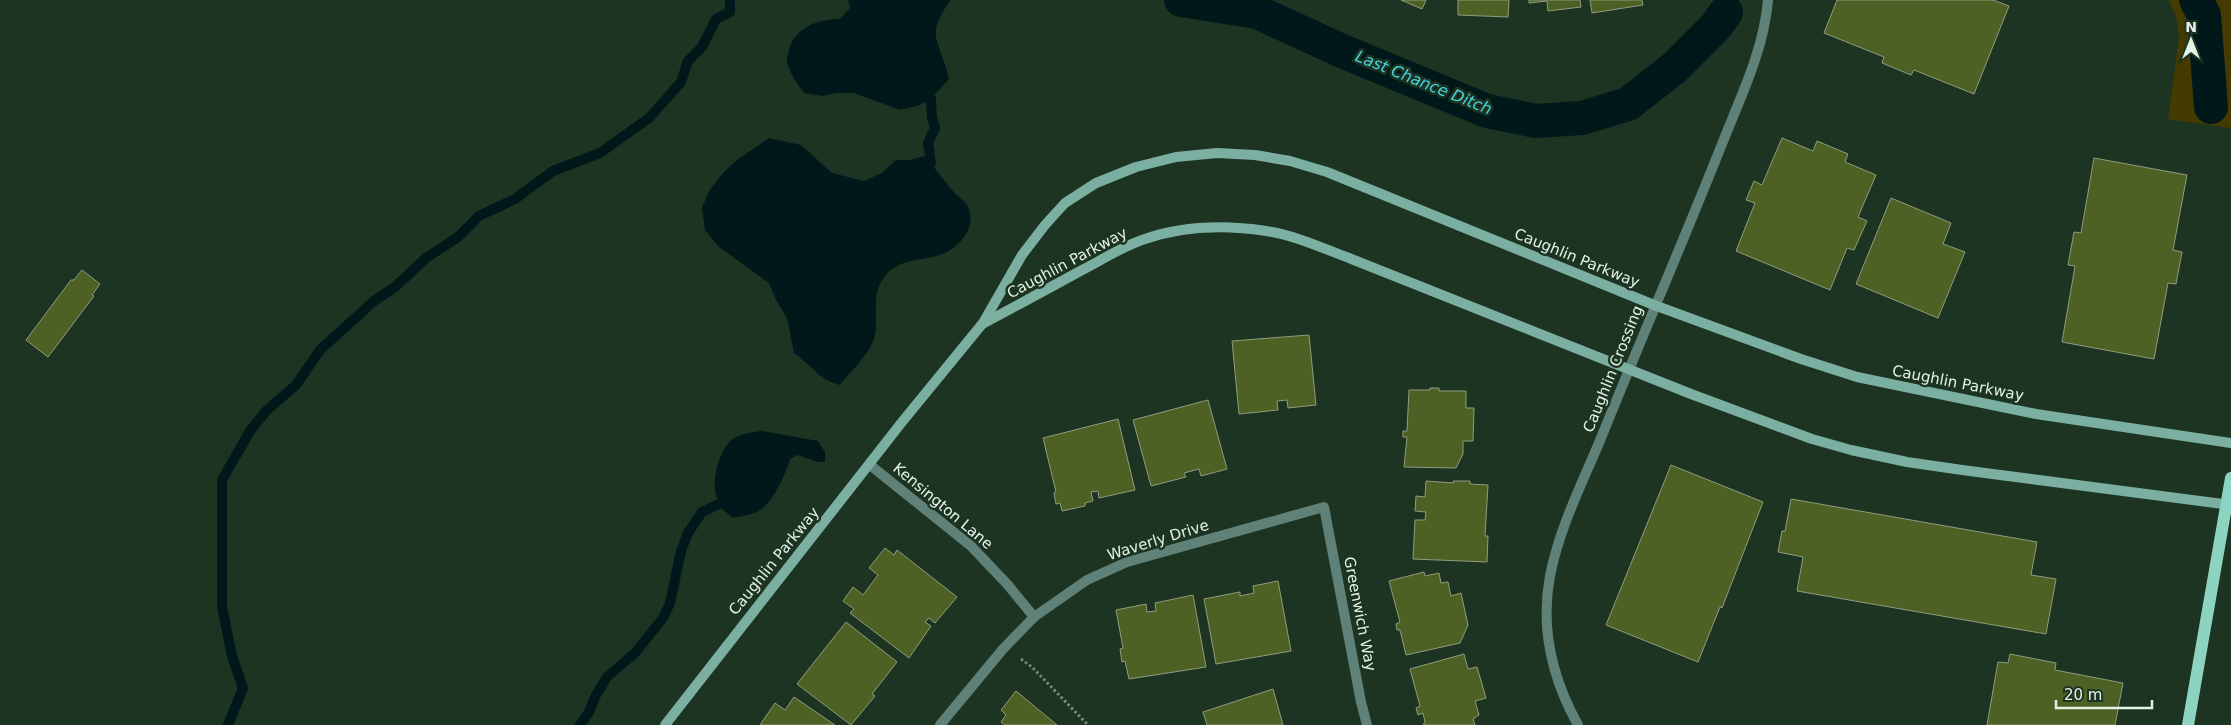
<svg xmlns="http://www.w3.org/2000/svg" width="2231" height="725" font-family="'DejaVu Sans',sans-serif">
<style>
.green{fill:#453b00}
.water{fill:#00181a}
.lines{fill:none;stroke-linecap:round;stroke-linejoin:round}
.stream{stroke:#00181a;stroke-width:10}
.canal{stroke:#00181a;stroke-width:34}
.building{fill:#4d6125;stroke:#919c7f}
.path{stroke:#76897a;stroke-width:3;stroke-dasharray:2.5 2.5;stroke-linecap:butt}
.street{stroke:#608178;stroke-width:10}
.secondary{stroke:#7aafa1;stroke-width:10}
.primary{stroke:#8dd3c1;stroke-width:12}
.labels{text-anchor:middle;stroke-width:5;stroke-linejoin:round;paint-order:stroke}
.street-label{font-size:15px;fill:#e4f2e6;stroke:#1d3422}
.water-label{font-size:16px;font-style:italic;fill:#47d4de;stroke:#1d3422}
</style>
<rect width="100%" height="100%" fill="#1d3422"/>
<polygon class="green" points="2169,0 2231,0 2231,128 2168,119 2179,38 2177,20"/>
<g class="water">
<path d="M 848,0 L 951,0 C 923,37 941,40 949,79 L 931,99 L 917,106 L 900,110 L 854,93 L 836,93 L 822,96 L 804,93 C 797,83 790,74 787,62 C 786,59 788,55 789,51 C 793,28 818,19 840,19 L 850,8 Z"/>
<path d="M 769,138 L 801,145 L 832,173 L 864,181 L 882,173 L 896,160 L 910,160 L 924,156 C 935,167 943,180 953,191 C 957,196 964,200 967,205 C 979,225 959,249 940,255 C 920,261 898,259 885,276 C 870,295 879,314 875,335 C 871,353 851,371 840,385 C 817,379 812,365 794,353 L 787,318 L 776,300 L 769,283 L 719,247 L 705,230 L 702,208 L 709,191 L 723,173 L 737,160 Z"/>
<path d="M 762,431 L 818,441 L 825,452 L 825,462 L 818,462 L 797,455 L 790,459 C 786,474 772,505 757,512 C 750,515 741,516 733,518 C 729,514 722,510 720,505 C 709,487 717,457 729,442 C 737,434 751,432 762,431 Z"/>
</g>
<g class="lines">
<g class="stream">
<polyline points="931,99 932,118 935,128 928,143 931,163"/>
<polyline points="228,725 243,688 232,656 222,607 222,480 250,431 267,410 296,385 320,350 374,301 395,287 426,258 458,237 479,216 515,199 553,171 600,153 649,118 681,82 688,61 702,47 716,19 730,12 730,0"/>
<polyline points="580,725 589,712 596,695 607,677 635,653 663,618 670,603 681,551 688,533 702,512 719,504"/>
</g>
<g class="canal">
<polyline points="1181,0 1257,12 1342,51 1487,111 1536,121 1582,118 1628,104 1674,68 1716,26 1726,12"/>
<polyline points="2196,0 2204,15 2211,107"/>
</g>
</g>
<g class="building">
<polygon points="1401,0 1426,0 1422,9"/>
<polygon points="1458,0 1509,0 1508,17 1458,15"/>
<polygon points="1529,0 1580,0 1581,7 1548,11 1547,1 1529,3"/>
<polygon points="1590,0 1642,0 1643,5 1592,13"/>
<polygon points="1837,0 1993,0 2009,6 1974,94 1914,70 1911,75 1882,63 1884,57 1824,33"/>
<polygon points="1782,138 1813,151 1817,141 1848,154 1845,162 1876,175 1858,217 1867,221 1854,250 1847,248 1830,290 1736,251 1755,203 1746,200 1754,181 1762,185"/>
<polygon points="2094,158 2187,175 2173,250 2182,252 2176,284 2168,283 2154,359 2062,342 2075,266 2068,265 2074,232 2081,233"/>
<polygon points="1891,198 1951,223 1943,244 1965,252 1938,318 1856,284"/>
<polygon points="82,270 100,284 92,295 94,296 48,357 26,340 71,280 74,280"/>
<polygon points="1309,335 1316,405 1288,408 1287,400 1277,401 1278,410 1239,414 1232,341"/>
<polygon points="1430,388 1439,388 1439,391 1466,391 1466,408 1474,408 1473,441 1463,441 1463,454 1456,468 1404,467 1407,437 1403,437 1403,431 1407,431 1409,390 1430,390"/>
<polygon points="1208,400 1227,469 1201,476 1199,469 1184,473 1186,477 1151,486 1133,420"/>
<polygon points="1118,419 1135,490 1099,498 1098,491 1091,492 1093,501 1085,503 1085,506 1062,511 1060,503 1056,504 1054,493 1056,492 1043,438"/>
<polygon points="1671,465 1763,502 1722,608 1720,607 1698,662 1606,625"/>
<polygon points="1426,481 1454,483 1453,481 1470,481 1470,484 1488,485 1485,536 1488,536 1487,562 1413,559 1415,520 1425,520 1426,512 1415,511 1416,496 1425,497"/>
<polygon points="1791,499 2037,542 2031,575 2056,579 2046,634 1797,591 1803,557 1778,552 1782,531 1785,531"/>
<polygon points="885,548 894,555 897,550 957,597 935,623 929,618 925,622 931,626 909,658 850,613 854,609 843,601 853,587 863,595 878,575 869,568"/>
<polygon points="1424,572 1425,576 1439,573 1441,583 1448,582 1451,596 1461,593 1468,625 1460,643 1406,655 1400,630 1397,630 1396,624 1400,622 1389,581"/>
<polygon points="1278,581 1291,651 1216,664 1204,599 1240,592 1240,596 1254,593 1253,586"/>
<polygon points="1193,595 1206,667 1129,679 1125,661 1122,662 1120,649 1123,648 1116,610 1146,604 1147,612 1156,611 1155,603"/>
<polygon points="846,622 897,662 872,694 875,696 851,725 797,684"/>
<polygon points="1464,654 1468,669 1477,667 1486,698 1475,701 1479,715 1473,719 1475,725 1423,725 1425,722 1423,713 1418,715 1416,708 1420,706 1410,669"/>
<polygon points="2010,654 2056,663 2055,670 2123,683 2115,725 1987,725 1998,662 2008,663"/>
<polygon points="1273,689 1283,725 1207,725 1203,712"/>
<polygon points="1016,691 1057,725 1005,725 1001,722 1006,715 1001,710"/>
<polygon points="794,697 835,725 760,725 775,703 785,710"/>
</g>
<g class="lines">
<polyline class="path" points="1021,659 1032,667 1088,725"/>
<g class="street">
<polyline points="870,465 971,546 1008,585 1034,617"/>
<polyline points="940,725 1003,649 1034,617 1087,580 1127,562 1324,507 1361,702 1367,725"/>
<path d="M 1578,725 C 1552,678 1540,629 1550,576 C 1559,528 1583,482 1601,438 C 1641,339 1683,242 1722,144 C 1740,98 1764,50 1768,0"/>
</g>
<g class="secondary">
<path d="M 984,323 C 1018,305 1051,287 1084,269 C 1103,259 1122,247 1142,240 C 1181,226 1226,225 1266,231 C 1294,235 1322,248 1349,258 L 1691,394 L 1812,439 L 1851,450 L 1907,462 L 1962,470 L 2231,505"/>
<polyline points="665,725 902,422 983,323 1022,255 1045,225 1065,203 1096,183 1136,167 1176,157 1217,153 1255,155 1290,161 1327,172 1654,305 1801,359 1857,377 2036,414 2231,443"/>
</g>
<polyline class="primary" points="2188,725 2231,478"/>
</g>
<g class="labels">
<g class="street-label">
<text transform="translate(1577 258) rotate(22)" y="5">Caughlin Parkway</text>
<text transform="translate(1067 263) rotate(-28)" y="5">Caughlin Parkway</text>
<text transform="translate(1613 369) rotate(-68)" y="5">Caughlin Crossing</text>
<text transform="translate(1958 383) rotate(11)" y="5">Caughlin Parkway</text>
<text transform="translate(943 506) rotate(40)" y="5">Kensington Lane</text>
<text transform="translate(1158 540) rotate(-17)" y="5">Waverly Drive</text>
<text transform="translate(774 561) rotate(-51)" y="5">Caughlin Parkway</text>
<text transform="translate(1360 614) rotate(79)" y="5">Greenwich Way</text>
</g>
<g class="water-label">
<text transform="translate(1424 82) rotate(22)" y="6">Last Chance Ditch</text>
</g>
</g>
<g transform="translate(2191 40)" stroke="#1d3422" stroke-width="4" paint-order="stroke">
<path d="M0-4L9 19L0 12L-9 19Z" fill="#e4f2e6"/>
<text y="-8" font-size="14" font-weight="bold" text-anchor="middle" fill="#e4f2e6">N</text>
</g>
<path d="M2056 700v8h96v-8" fill="none" stroke="#e4f2e6" stroke-width="2.5"/>
<text x="2064" y="700" font-size="15" fill="#e4f2e6" stroke="#1d3422" stroke-width="4" paint-order="stroke">20 m</text>
</svg>
